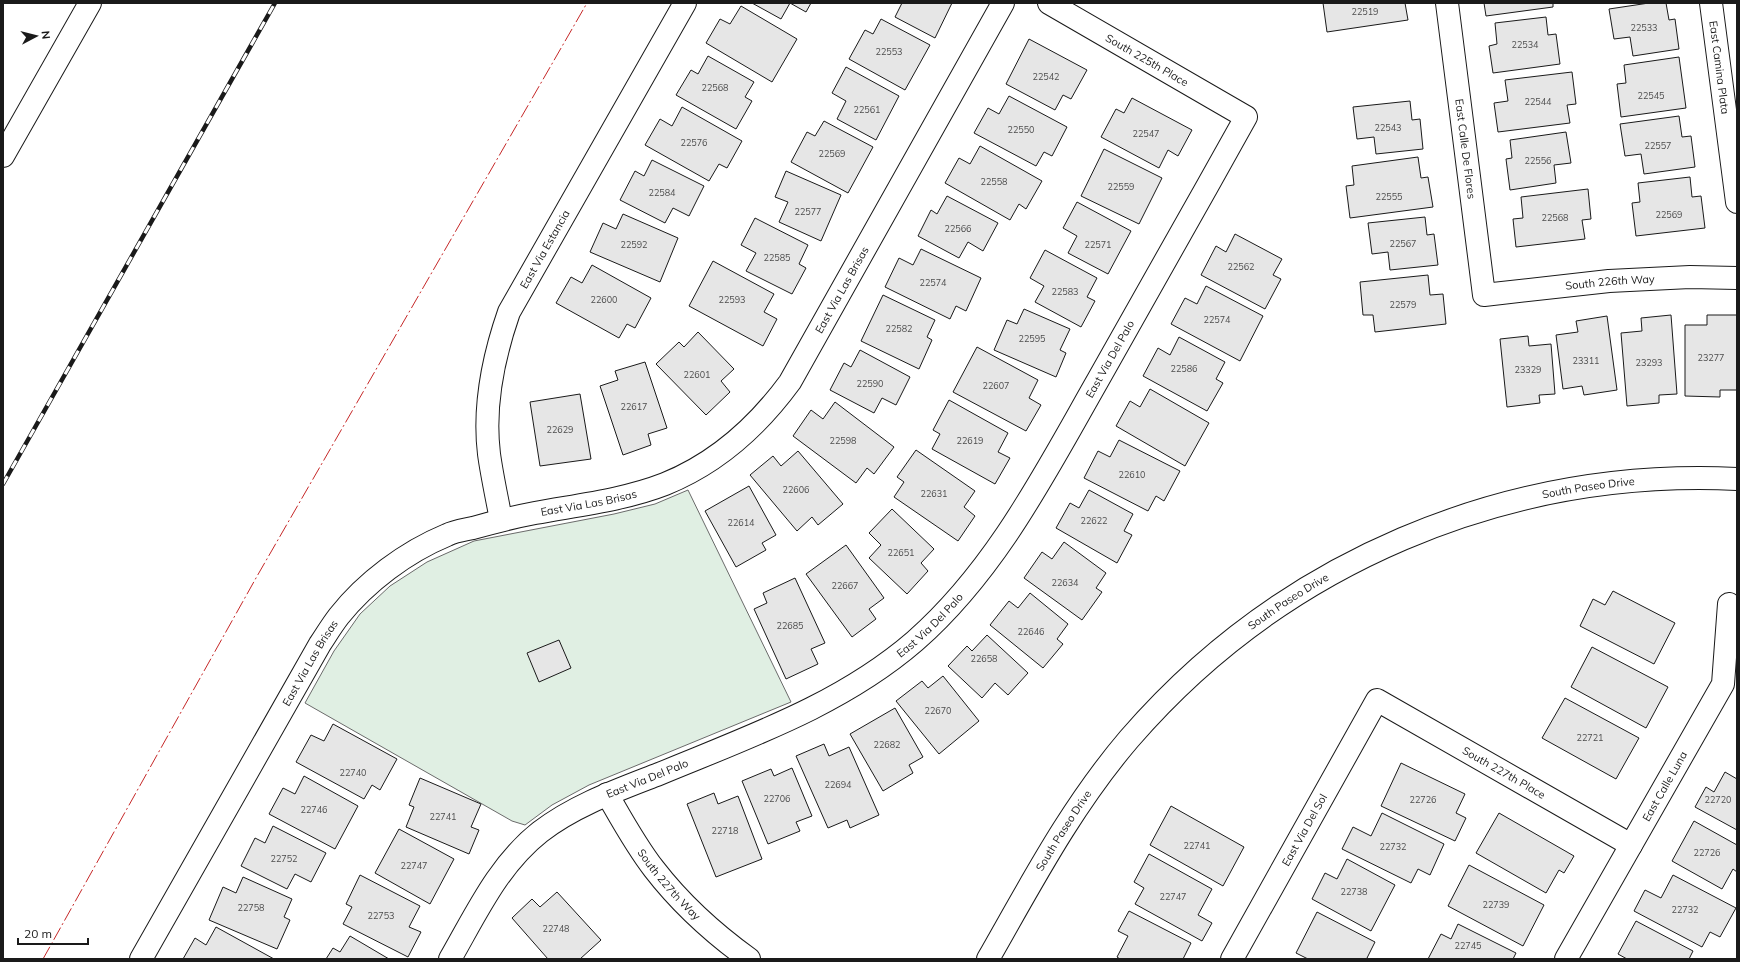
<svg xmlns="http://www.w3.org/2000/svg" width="1740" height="962" font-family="Mulish,sans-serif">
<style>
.park{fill:#e0efe3;stroke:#6a6a6a}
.building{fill:#e6e6e6;stroke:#1a1a1a}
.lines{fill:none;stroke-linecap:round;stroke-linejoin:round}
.minor-casing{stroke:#1a1a1a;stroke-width:24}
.major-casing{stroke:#1a1a1a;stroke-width:24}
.minor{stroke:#fff;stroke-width:22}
.major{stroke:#fff;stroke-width:22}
.rail-casing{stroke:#1a1a1a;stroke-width:4.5}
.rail{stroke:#fff;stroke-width:3;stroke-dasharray:9;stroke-linecap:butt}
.power{stroke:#c62828;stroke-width:1;stroke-dasharray:14 3 2 3;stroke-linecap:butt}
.labels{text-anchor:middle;stroke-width:3;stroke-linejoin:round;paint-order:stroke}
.number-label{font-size:9px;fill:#4d4d4d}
.street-label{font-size:11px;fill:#1a1a1a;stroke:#fff}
</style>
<rect width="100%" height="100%" fill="#fff"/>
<polygon class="park" points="688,490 791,702 589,785 552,805 525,825 512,821 305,703 334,651 360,614 390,586 427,562 474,541 614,514 655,504"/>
<g class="building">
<polygon points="752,3 790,3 781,19"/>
<polygon points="790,3 811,3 806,12"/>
<polygon points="902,3 952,3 935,38 895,17"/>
<polygon points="1323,3 1405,3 1408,20 1327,32"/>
<polygon points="1484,3 1553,3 1553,7 1486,16"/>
<polygon points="1649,3 1666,3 1669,20 1675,19 1679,49 1633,56 1630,37 1614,39 1609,9"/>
<polygon points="741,6 797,39 772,82 706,43 720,19 730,24"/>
<polygon points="1546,17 1548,35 1556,34 1560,64 1493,73 1489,46 1497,44 1495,23"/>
<polygon points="881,19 930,45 905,90 849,59 865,30 873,34"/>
<polygon points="1029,39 1087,70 1071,99 1063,95 1055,110 1006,84"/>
<polygon points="708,56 754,82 745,97 752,101 736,129 676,95 691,70 698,74"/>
<polygon points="1679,57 1686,108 1621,117 1617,84 1626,83 1624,65"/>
<polygon points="846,67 899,96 876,140 837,119 846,101 832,93"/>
<polygon points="1572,72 1576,104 1567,105 1570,123 1498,132 1494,103 1508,101 1505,80"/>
<polygon points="1009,96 1067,127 1052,156 1044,152 1036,166 974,133 988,108 999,114"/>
<polygon points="1132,98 1192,130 1178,156 1168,150 1159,168 1101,137 1116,109 1124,113"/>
<polygon points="1410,101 1412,120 1420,119 1423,149 1376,154 1374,137 1357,139 1353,107"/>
<polygon points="682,107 742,141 727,168 719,164 709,181 645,145 660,119 672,126"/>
<polygon points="1679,116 1682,137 1691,136 1695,167 1644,174 1641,154 1625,156 1620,124"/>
<polygon points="824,121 873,147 848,193 791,162 807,132 815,136"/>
<polygon points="1566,132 1571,163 1554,165 1556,183 1510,190 1506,159 1512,158 1510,140"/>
<polygon points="980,146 1042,181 1026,209 1019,204 1010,220 945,183 959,158 970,164"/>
<polygon points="1104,149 1162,178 1139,224 1081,196"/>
<polygon points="1418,157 1421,178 1428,177 1433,207 1350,218 1346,186 1354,185 1352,166"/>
<polygon points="652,160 704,186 689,216 673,208 665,223 620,200 635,171 644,176"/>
<polygon points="786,171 841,195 821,241 779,222 788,202 775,197"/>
<polygon points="1690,177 1692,197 1701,196 1705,228 1636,236 1632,203 1640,202 1638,183"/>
<polygon points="1588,189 1591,219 1582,220 1585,239 1516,247 1513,219 1523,218 1521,197"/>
<polygon points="947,196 998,223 983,251 968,242 959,258 918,236 931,210 937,214"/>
<polygon points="1077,202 1131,231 1108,274 1068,253 1077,236 1063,228"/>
<polygon points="623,214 678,238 660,282 590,252 603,223 616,229"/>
<polygon points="1425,217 1427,235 1434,234 1438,265 1390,270 1388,252 1372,254 1368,223"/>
<polygon points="755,218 808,245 799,264 806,268 792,294 746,271 756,253 741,245"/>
<polygon points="1235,234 1282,259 1273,275 1281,279 1265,309 1201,275 1216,246 1226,252"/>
<polygon points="921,249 981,278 966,311 956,306 950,319 885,287 899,258 913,265"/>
<polygon points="1045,250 1097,278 1087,297 1095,301 1081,327 1035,302 1044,286 1030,278"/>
<polygon points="713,261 774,294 764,312 777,319 763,346 689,306"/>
<polygon points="592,265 651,298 635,328 627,324 619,338 556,303 571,277 582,283"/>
<polygon points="1428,275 1430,295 1443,294 1446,324 1375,332 1373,315 1363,315 1360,282"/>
<polygon points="1206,286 1263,316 1240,361 1171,324 1185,298 1197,304"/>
<polygon points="883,295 935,320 927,337 932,340 919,369 861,341"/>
<polygon points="1024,309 1070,329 1060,350 1066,353 1056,377 994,350 1007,320 1017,324"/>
<polygon points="1671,315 1677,394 1659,395 1659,403 1627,406 1621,333 1642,331 1641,318"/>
<polygon points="1707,315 1737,315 1737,390 1720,390 1720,397 1685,396 1685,325 1707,325"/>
<polygon points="1607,316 1617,390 1584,395 1582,386 1563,389 1556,335 1578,332 1576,321"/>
<polygon points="698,332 734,369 721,381 730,392 706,415 656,364 679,342 684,347"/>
<polygon points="1528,336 1529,346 1551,344 1555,394 1539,395 1540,403 1507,407 1500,339"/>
<polygon points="1179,337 1225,362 1216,379 1223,383 1207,411 1143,376 1158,348 1170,355"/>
<polygon points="977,347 1038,380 1029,398 1041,405 1026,431 953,392"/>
<polygon points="860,350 910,377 896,405 882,398 874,413 830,390 844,363 851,367"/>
<polygon points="645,362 667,428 648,434 651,445 623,455 600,386 618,380 615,371"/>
<polygon points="1150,389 1209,423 1185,466 1116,426 1130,401 1140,407"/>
<polygon points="580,394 591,459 540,466 530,402"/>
<polygon points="949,400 1008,433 998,452 1010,458 995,484 932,449 940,434 933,430"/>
<polygon points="835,402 894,447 874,474 867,468 856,483 793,436 811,410 823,419"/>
<polygon points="1119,440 1180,471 1164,501 1156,496 1148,511 1084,478 1098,451 1110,457"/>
<polygon points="916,450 975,491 964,507 975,516 958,541 894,497 904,482 897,477"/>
<polygon points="798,451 843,504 818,525 812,517 797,531 750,475 773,456 781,466"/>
<polygon points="749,486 776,535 762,543 766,550 736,567 705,511"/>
<polygon points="1089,490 1133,514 1124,531 1132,535 1117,563 1056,528 1070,503 1079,508"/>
<polygon points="892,509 934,549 921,563 928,571 907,594 869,558 881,545 869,533"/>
<polygon points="1064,542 1106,573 1096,588 1102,592 1082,620 1024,578 1042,552 1052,559"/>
<polygon points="846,545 884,598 869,609 876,619 852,637 806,574"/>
<polygon points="795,578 825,643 811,649 818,664 786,679 754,609 767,603 763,593"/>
<polygon points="1613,591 1675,623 1654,664 1580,626 1593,599 1605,605"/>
<polygon points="1030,593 1068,624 1057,639 1063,644 1043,668 990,625 1009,601 1018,608"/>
<polygon points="987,635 1028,673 1008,695 995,683 982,698 948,666 967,646 972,651"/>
<polygon points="559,640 571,668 539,682 527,653"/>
<polygon points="1592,647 1668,687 1646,728 1571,687"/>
<polygon points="943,676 979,721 939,754 896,701 922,681 928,688"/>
<polygon points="1565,698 1639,738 1616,779 1542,738"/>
<polygon points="895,708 923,757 909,765 913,773 883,791 850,734"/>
<polygon points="333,724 397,759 380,790 372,785 364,799 296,762 311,735 324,741"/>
<polygon points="824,744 829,756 849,747 879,815 850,828 847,820 828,828 796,756"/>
<polygon points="1401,763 1465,794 1456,813 1466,818 1455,841 1381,806"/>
<polygon points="792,768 812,816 796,822 800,831 768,844 742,781 771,769 774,776"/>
<polygon points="1725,772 1737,779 1737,830 1695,807 1706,787 1714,792"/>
<polygon points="304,776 358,806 335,849 269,814 283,788 295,794"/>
<polygon points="420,778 481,804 471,827 479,830 469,854 406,827 414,807 409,805"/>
<polygon points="714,793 718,804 738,796 762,859 716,877 687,804"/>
<polygon points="1171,806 1244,847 1223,886 1150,845"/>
<polygon points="1382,813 1444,844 1430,875 1418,869 1411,883 1342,849 1353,827 1371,836"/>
<polygon points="1499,813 1574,856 1564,873 1559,870 1546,893 1476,853"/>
<polygon points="1694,821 1737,845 1737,872 1733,869 1722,889 1672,861"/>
<polygon points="273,826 326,853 311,882 295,874 287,889 241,866 255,838 265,843"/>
<polygon points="399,829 454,859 430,904 375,873"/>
<polygon points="1149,854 1212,889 1198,915 1212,923 1202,941 1135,904 1144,888 1134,882"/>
<polygon points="1347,859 1395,885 1371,931 1312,899 1325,873 1337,879"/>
<polygon points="1469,865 1544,905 1523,946 1448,906"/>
<polygon points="360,875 420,906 409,927 421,932 408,957 343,924 352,907 346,904"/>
<polygon points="1673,875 1736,908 1720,937 1710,932 1702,947 1634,911 1645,890 1661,898"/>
<polygon points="243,877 292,899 284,917 290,920 277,949 209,920 223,887 236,893"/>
<polygon points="557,892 601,940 580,959 548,959 512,918 532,899 540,907"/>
<polygon points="1129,911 1191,943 1183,959 1120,959 1117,957 1128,936 1118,931"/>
<polygon points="1317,912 1375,942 1367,958 1369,959 1308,959 1296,953"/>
<polygon points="1636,921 1693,951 1689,959 1627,959 1618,954"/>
<polygon points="1458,924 1516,953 1513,959 1428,959 1441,934 1451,939"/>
<polygon points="216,927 274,959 183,959 195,938 206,945"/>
<polygon points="350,936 389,959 326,959 333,948 340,952"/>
</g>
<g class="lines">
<defs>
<g id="minor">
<path id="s1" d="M 1447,3 L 1484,295 L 1609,281 L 1690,277 L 1737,278"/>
<path id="s2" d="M 1711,3 L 1737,202"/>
<path id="s3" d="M 501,520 C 497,498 492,476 489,454 C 483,405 493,358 509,312 L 685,3"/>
<path id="s4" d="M 607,794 C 622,820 636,846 654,869 C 681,904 713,933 749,959"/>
<path id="s5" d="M 141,959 L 320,644 C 326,635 332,625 339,616 C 366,582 406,552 447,535 C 455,531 464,530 473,528 C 494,522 514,517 535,513 C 578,505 624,500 665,484 C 717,463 757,427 790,382 L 1003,3"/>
<path id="s6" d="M 450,959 C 476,914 498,865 540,832 C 575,805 618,790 659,774 C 748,737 841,705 915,641 C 996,570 1045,473 1098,380 C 1147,293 1197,205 1246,117 L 1049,3"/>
<path id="s7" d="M 988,959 C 1032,882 1071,807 1129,739 C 1281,563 1504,468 1737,479"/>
<path id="s8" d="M 1232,959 L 1377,700 L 1631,845"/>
<path id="s9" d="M 1566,959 L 1723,684 L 1729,604"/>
</g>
<polyline id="major" points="3,156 90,3"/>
</defs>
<use href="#minor" class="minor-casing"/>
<use href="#major" class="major-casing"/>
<use href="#minor" class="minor"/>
<use href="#major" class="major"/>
<defs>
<polyline id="rail" points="3,484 275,3"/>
</defs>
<use href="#rail" class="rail-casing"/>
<use href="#rail" class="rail"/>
<polyline class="power" points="43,959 256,578 587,3"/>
</g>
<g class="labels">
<g class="number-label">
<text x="1365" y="15">22519</text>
<text x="1644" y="31">22533</text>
<text x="1525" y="48">22534</text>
<text x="889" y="55">22553</text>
<text x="1046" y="80">22542</text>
<text x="715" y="91">22568</text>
<text x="1651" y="99">22545</text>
<text x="1538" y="105">22544</text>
<text x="867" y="113">22561</text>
<text x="1388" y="131">22543</text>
<text x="1021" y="133">22550</text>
<text x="1146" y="137">22547</text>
<text x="694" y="146">22576</text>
<text x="1658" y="149">22557</text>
<text x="832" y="157">22569</text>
<text x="1538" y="164">22556</text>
<text x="994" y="185">22558</text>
<text x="1121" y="190">22559</text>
<text x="662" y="196">22584</text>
<text x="1389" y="200">22555</text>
<text x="808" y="215">22577</text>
<text x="1669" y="218">22569</text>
<text x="1555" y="221">22568</text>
<text x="958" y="232">22566</text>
<text x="1403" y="247">22567</text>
<text x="634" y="248">22592</text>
<text x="1098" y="248">22571</text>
<text x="777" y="261">22585</text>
<text x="1241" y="270">22562</text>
<text x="933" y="286">22574</text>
<text x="1065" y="295">22583</text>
<text x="604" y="303">22600</text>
<text x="732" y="303">22593</text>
<text x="1403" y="308">22579</text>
<text x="1217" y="323">22574</text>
<text x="899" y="332">22582</text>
<text x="1032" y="342">22595</text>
<text x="1711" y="361">23277</text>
<text x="1586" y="364">23311</text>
<text x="1649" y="366">23293</text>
<text x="1184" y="372">22586</text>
<text x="1528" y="373">23329</text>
<text x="697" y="378">22601</text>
<text x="870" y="387">22590</text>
<text x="996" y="389">22607</text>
<text x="634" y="410">22617</text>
<text x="560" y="433">22629</text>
<text x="843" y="444">22598</text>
<text x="970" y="444">22619</text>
<text x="1132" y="478">22610</text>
<text x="796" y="493">22606</text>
<text x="934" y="497">22631</text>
<text x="1094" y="524">22622</text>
<text x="741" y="526">22614</text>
<text x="901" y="556">22651</text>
<text x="1065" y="586">22634</text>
<text x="845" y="589">22667</text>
<text x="790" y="629">22685</text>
<text x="1031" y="635">22646</text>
<text x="984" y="662">22658</text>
<text x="938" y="714">22670</text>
<text x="1590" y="741">22721</text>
<text x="887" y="748">22682</text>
<text x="353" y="776">22740</text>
<text x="838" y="788">22694</text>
<text x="777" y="802">22706</text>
<text x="1423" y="803">22726</text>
<text x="1718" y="803">22720</text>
<text x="314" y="813">22746</text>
<text x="443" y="820">22741</text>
<text x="725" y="834">22718</text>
<text x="1197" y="849">22741</text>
<text x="1393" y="850">22732</text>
<text x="1707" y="856">22726</text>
<text x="284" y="862">22752</text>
<text x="414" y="869">22747</text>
<text x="1354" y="895">22738</text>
<text x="1173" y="900">22747</text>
<text x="1496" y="908">22739</text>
<text x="251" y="911">22758</text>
<text x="1685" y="913">22732</text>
<text x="381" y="919">22753</text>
<text x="556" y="932">22748</text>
<text x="1468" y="949">22745</text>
</g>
<g class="street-label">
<text transform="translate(1147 60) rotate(30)" y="4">South 225th Place</text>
<text dy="4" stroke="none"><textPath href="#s2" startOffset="65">East Camina Plata</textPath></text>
<text dy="4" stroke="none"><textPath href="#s1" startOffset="147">East Calle De Flores</textPath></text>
<text dy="4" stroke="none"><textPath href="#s3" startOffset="284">East Via Estancia</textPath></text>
<text dy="4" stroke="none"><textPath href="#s1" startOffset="421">South 226th Way</textPath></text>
<text dy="4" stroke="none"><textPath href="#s5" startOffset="1026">East Via Las Brisas</textPath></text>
<text dy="4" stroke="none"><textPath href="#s6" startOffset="924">East Via Del Palo</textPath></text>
<text dy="4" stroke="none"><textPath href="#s7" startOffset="797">South Paseo Drive</textPath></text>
<text dy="4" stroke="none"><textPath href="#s5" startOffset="678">East Via Las Brisas</textPath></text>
<text dy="4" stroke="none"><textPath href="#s7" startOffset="473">South Paseo Drive</textPath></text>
<text dy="4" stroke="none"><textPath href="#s6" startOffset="601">East Via Del Palo</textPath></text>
<text dy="4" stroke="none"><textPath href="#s5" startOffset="341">East Via Las Brisas</textPath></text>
<text dy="4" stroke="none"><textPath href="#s8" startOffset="443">South 227th Place</textPath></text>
<text dy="4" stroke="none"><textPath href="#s6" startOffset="277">East Via Del Palo</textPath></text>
<text dy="4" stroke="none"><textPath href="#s9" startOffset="199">East Calle Luna</textPath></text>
<text dy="4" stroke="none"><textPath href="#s8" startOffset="148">East Via Del Sol</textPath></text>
<text dy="4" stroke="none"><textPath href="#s7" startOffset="149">South Paseo Drive</textPath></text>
<text dy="4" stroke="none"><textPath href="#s4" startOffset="110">South 227th Way</textPath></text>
</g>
</g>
<rect width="1740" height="962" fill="none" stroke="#1a1a1a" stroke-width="8"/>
<g transform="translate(36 36) rotate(83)" stroke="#ffffff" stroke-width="3" paint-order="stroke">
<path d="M0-3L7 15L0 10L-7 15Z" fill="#1a1a1a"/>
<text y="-6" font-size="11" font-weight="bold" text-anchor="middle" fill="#1a1a1a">N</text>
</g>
<path d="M18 938v6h70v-6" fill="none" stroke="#1a1a1a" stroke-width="2"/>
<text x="24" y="938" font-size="12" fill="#1a1a1a" stroke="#ffffff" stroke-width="3" paint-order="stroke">20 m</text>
</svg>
